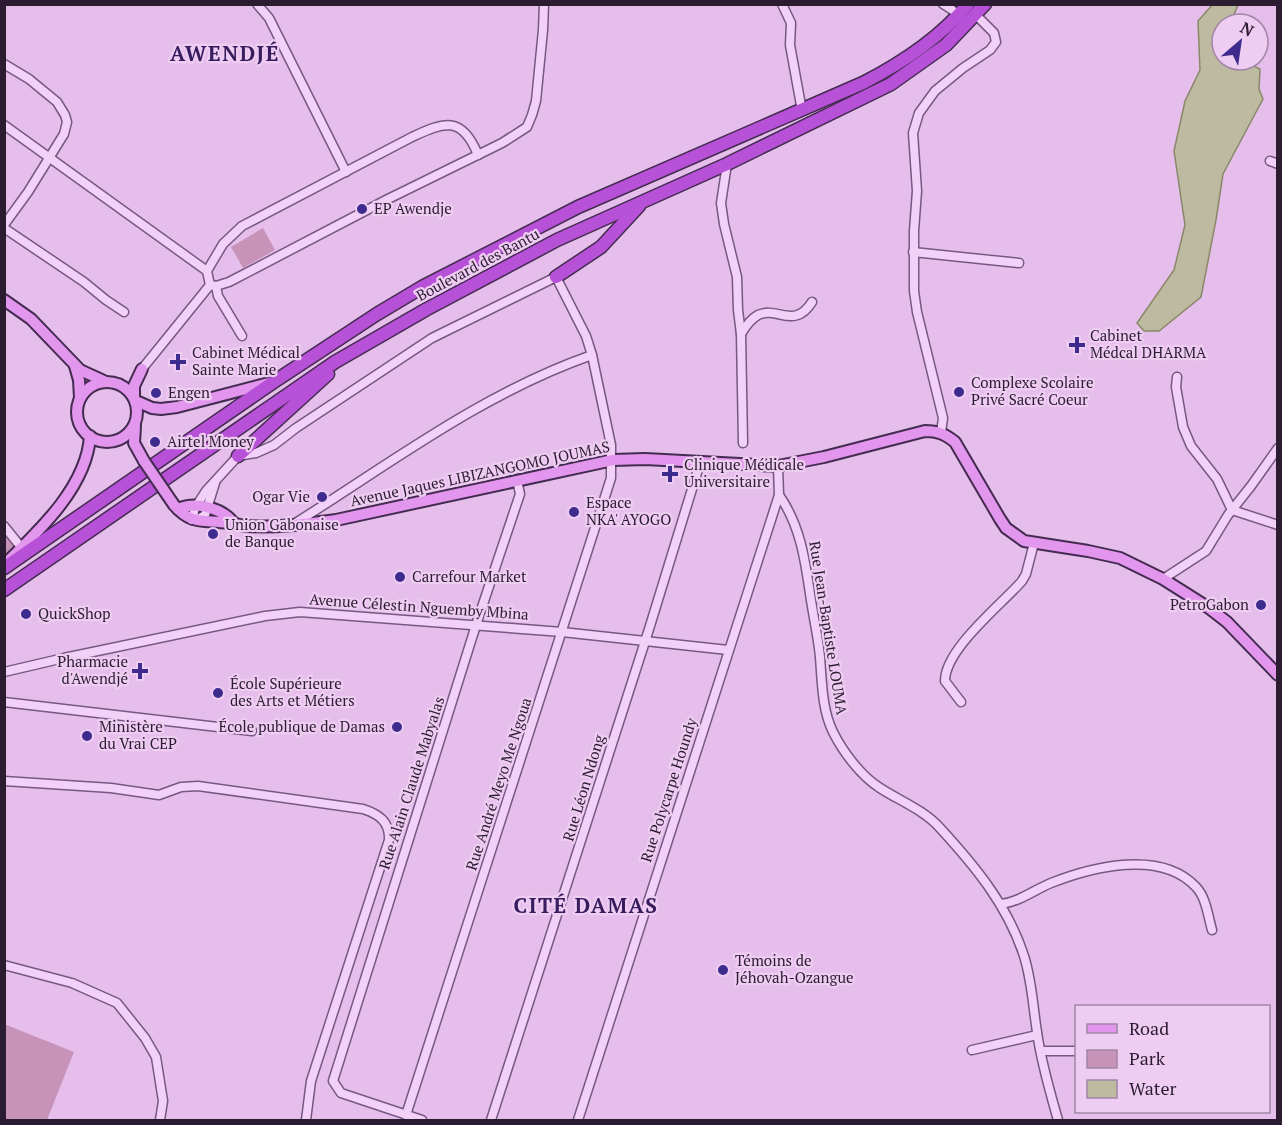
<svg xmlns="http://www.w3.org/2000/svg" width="1282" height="1125" font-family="'PT Serif',serif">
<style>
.green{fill:#c893b8}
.water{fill:#bdbaa1;stroke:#898869;stroke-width:1.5}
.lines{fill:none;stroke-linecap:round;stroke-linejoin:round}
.minor-casing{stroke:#765882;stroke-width:11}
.major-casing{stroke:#432c50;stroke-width:14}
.highway-casing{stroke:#432c50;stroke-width:15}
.minor{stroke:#f2d0f7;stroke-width:8}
.major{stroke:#e396ee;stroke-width:10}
.highway{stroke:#b751d8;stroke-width:12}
.major-bridge-casing{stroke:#432c50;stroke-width:14;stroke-linecap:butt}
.major-bridge{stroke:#e396ee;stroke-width:10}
.poi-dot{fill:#3d2b8e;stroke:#efcdf3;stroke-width:2}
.labels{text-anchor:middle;stroke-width:4.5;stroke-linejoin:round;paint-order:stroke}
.poi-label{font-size:15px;fill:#2b1c32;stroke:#efcdf3;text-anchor:start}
.street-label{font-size:15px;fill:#2b1c32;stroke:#efcdf3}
.district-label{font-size:21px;font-weight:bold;letter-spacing:1.5px;fill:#371d5d;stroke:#efcdf3}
</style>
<rect width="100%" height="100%" fill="#e6beeb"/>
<g class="green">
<polygon points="263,228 275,250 243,268 231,247"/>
<polygon points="4,518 19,542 5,557 4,556"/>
<polygon points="4,1024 74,1052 47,1120 5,1120"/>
</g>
<polygon class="water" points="1213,4 1238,5 1230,24 1222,24 1222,60 1246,60 1249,64 1260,69 1259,89 1263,99 1223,174 1216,220 1201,297 1159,331 1144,331 1137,323 1174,270 1185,225 1174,151 1185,101 1200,70 1198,21"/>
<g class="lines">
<defs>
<g id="minor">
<polyline points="257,4 269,18 346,172"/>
<polyline points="782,4 791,23 790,45 802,111"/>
<polyline points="943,4 960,15"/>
<polyline points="4,64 29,79 57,102 65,115 67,122 64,134 28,192 4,225"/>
<polyline points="4,125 207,271"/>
<polyline points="1270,161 1278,164"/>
<polyline points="727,164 721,203 724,224 737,277 738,310 741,334 743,443"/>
<polyline points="4,228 84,282 106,300 124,312"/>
<polyline points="913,252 1019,263"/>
<polyline points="210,285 216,286 229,282 388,199 502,143 527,127 532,115 536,101 543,30 544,4"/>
<path d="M 210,285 L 207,271 L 223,244 L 242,226 L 412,137 C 444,122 462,115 478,155"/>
<polyline points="216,286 218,296 242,336"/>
<path d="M 741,334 C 745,327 751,319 758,315 C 778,306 794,330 812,302"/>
<polyline points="142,369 210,285"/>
<polyline points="1177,377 1176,387 1183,427 1191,446 1217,479 1232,510 1278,525"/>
<polyline points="941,433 943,418 917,312 914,291 914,231 917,191 913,133 919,113 935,91 963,68 990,50 996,42 994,33 976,15"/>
<path d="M 779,495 C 800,525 805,559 810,594 C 813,615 818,636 820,657 C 822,682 822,710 833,732 C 843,752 861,776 880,788 C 900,801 924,810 940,828 C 975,866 1008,906 1024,956 C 1032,981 1033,1007 1037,1032 C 1041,1062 1050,1092 1058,1120"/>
<polyline points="192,520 195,508 206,491 238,456 256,453 274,445 296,428 432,338 556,277 586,336 592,355 611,445 611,478 406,1115"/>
<polyline points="196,520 205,515 215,483"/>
<path d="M 294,524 C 391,463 483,393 592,355"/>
<polyline points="4,526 21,547"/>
<polyline points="1163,579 1206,551 1228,515 1251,486 1278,448"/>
<polyline points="4,672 64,658 265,616 300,612 562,632 728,650"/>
<polyline points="4,702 252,731"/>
<path d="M 961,702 L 945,681 C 945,649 1001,605 1022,581 L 1026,574 L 1034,543"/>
<path d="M 4,781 L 111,788 L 159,795 L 181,787 L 198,786 L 363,809 C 379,814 390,822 389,840 L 311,1081 L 306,1120"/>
<path d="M 1001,904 C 1019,902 1034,890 1051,883 C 1092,867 1161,849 1196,887 C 1206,897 1208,916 1212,930"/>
<polyline points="4,965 72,983 117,1003 145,1038 156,1057 163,1101 160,1120"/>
<polyline points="972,1050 1037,1035"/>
<polyline points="1041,1051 1076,1051"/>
<polyline points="422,1120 341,1093 333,1081 476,625 520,494 517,480"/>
<polyline points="491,1120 650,626 700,463"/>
<polyline points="578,1120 779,495 778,466"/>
</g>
<g id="major">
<polyline points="4,300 31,319 80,370 104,381"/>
<polyline points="75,366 79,380 80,398"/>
<circle cx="107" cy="412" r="30"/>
<polyline points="134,397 134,386 142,369"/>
<polyline points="136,401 152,408 161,409 177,407 269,383"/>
<polyline points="135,426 134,443 144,461"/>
<path d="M 174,505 C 192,526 204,519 229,523 C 235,523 241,526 247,526 C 277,528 306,524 336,520 L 613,460 L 645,459 L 778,466 L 824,457 L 925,431 C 938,431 945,434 955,442 L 1000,519 L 1006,528 L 1024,541 L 1088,551 L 1120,558 L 1163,579 L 1209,608 L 1227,622 L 1278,675"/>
<path d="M 178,509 C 196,501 224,508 235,525"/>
<path d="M 6,563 C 40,530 87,486 90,436"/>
</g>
<g id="highway">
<polyline points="556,277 601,247 639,206"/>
<polyline points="238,456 328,374"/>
<path d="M 4,568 L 272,383 L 377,314 L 424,286 L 578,207 L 863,83 C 902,63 940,38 968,4"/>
<polyline points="4,590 335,362 427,309 557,240 727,164 891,84 946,45 985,4"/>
</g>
</defs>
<use href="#minor" class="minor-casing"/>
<use href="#major" class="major-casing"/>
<use href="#highway" class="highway-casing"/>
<use href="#minor" class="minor"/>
<use href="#major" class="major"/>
<use href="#highway" class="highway"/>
<defs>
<polyline id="major-bridge" points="144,461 174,505"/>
</defs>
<use href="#major-bridge" class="major-bridge-casing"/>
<use href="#major-bridge" class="major-bridge"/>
</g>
<g class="poi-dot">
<circle cx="362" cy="209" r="6"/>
<path d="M1074 336h6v6h6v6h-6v6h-6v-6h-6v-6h6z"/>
<path d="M175 353h6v6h6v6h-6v6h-6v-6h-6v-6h6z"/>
<circle cx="959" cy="392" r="6"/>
<circle cx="156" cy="393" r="6"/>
<circle cx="155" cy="442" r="6"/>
<path d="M667 465h6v6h6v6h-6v6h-6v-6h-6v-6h6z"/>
<circle cx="322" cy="497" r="6"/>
<circle cx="574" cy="512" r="6"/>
<circle cx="213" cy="534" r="6"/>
<circle cx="400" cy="577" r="6"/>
<circle cx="1261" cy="605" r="6"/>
<circle cx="26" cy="614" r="6"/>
<path d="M137 662h6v6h6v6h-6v6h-6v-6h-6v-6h6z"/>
<circle cx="218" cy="693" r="6"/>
<circle cx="397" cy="727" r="6"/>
<circle cx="87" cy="736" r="6"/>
<circle cx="723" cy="970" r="6"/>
</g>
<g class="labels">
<g class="poi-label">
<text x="374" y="214">EP Awendje</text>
<text x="1090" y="341">Cabinet<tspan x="1090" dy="17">Médcal DHARMA</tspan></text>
<text x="192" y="358">Cabinet Médical<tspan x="192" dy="17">Sainte Marie</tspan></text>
<text x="971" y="388">Complexe Scolaire<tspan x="971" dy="17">Privé Sacré Coeur</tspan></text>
<text x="168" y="398">Engen</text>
<text x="167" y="447">Airtel Money</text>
<text x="684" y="470">Clinique Médicale<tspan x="684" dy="17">Universitaire</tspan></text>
<text x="310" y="502" text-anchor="end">Ogar Vie</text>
<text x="586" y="508">Espace<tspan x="586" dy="17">NKA' AYOGO</tspan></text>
<text x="225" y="530">Union Gabonaise<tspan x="225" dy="17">de Banque</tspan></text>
<text x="412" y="582">Carrefour Market</text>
<text x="1249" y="610" text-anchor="end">PetroGabon</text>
<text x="38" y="619">QuickShop</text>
<text x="128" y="667" text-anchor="end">Pharmacie<tspan x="128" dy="17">d'Awendjé</tspan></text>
<text x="230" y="689">École Supérieure<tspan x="230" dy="17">des Arts et Métiers</tspan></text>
<text x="99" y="732">Ministère<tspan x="99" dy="17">du Vrai CEP</tspan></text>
<text x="385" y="732" text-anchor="end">École publique de Damas</text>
<text x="735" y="966">Témoins de<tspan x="735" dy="17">Jéhovah-Ozangue</tspan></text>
</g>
<g class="street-label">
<text transform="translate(478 265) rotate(-28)" y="5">Boulevard des Bantu</text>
<text transform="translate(480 474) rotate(-12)" y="5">Avenue Jaques LIBIZANGOMO JOUMAS</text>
<text transform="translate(419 607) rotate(4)" y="5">Avenue Célestin Nguemby Mbina</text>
<text transform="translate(828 628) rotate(81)" y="5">Rue Jean-Baptiste LOUMA</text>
<text transform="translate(412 783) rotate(-72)" y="5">Rue Alain Claude Mabyalas</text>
<text transform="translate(499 784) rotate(-72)" y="5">Rue André Meyo Me Ngoua</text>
<text transform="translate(584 788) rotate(-73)" y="5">Rue Léon Ndong</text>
<text transform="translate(669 790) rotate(-72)" y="5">Rue Polycarpe Houndy</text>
</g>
<g class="district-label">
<text x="225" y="61">AWENDJÉ</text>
<text x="586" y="913">CITÉ DAMAS</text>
</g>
</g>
<rect width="1282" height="1125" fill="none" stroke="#2b1c32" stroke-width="12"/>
<rect x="1075" y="1005" width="195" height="108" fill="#efcdf3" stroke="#a186a6" stroke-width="1.5"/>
<rect x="1087" y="1024" width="30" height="9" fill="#e396ee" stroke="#a186a6" stroke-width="1.5"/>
<text x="1129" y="1035" font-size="18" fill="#2b1c32">Road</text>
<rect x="1087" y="1050" width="30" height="18" fill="#c893b8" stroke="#a186a6" stroke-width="1.5"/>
<text x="1129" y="1065" font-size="18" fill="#2b1c32">Park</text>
<rect x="1087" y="1080" width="30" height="18" fill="#bdbaa1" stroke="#a186a6" stroke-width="1.5"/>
<text x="1129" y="1095" font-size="18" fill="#2b1c32">Water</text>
<g transform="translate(1240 42) rotate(29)"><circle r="28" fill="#efcdf3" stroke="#a186a6" stroke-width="1.5"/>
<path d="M0-4.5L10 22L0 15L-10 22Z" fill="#3d2b8e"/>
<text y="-9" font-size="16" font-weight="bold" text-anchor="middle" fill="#2b1c32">N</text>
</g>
</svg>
